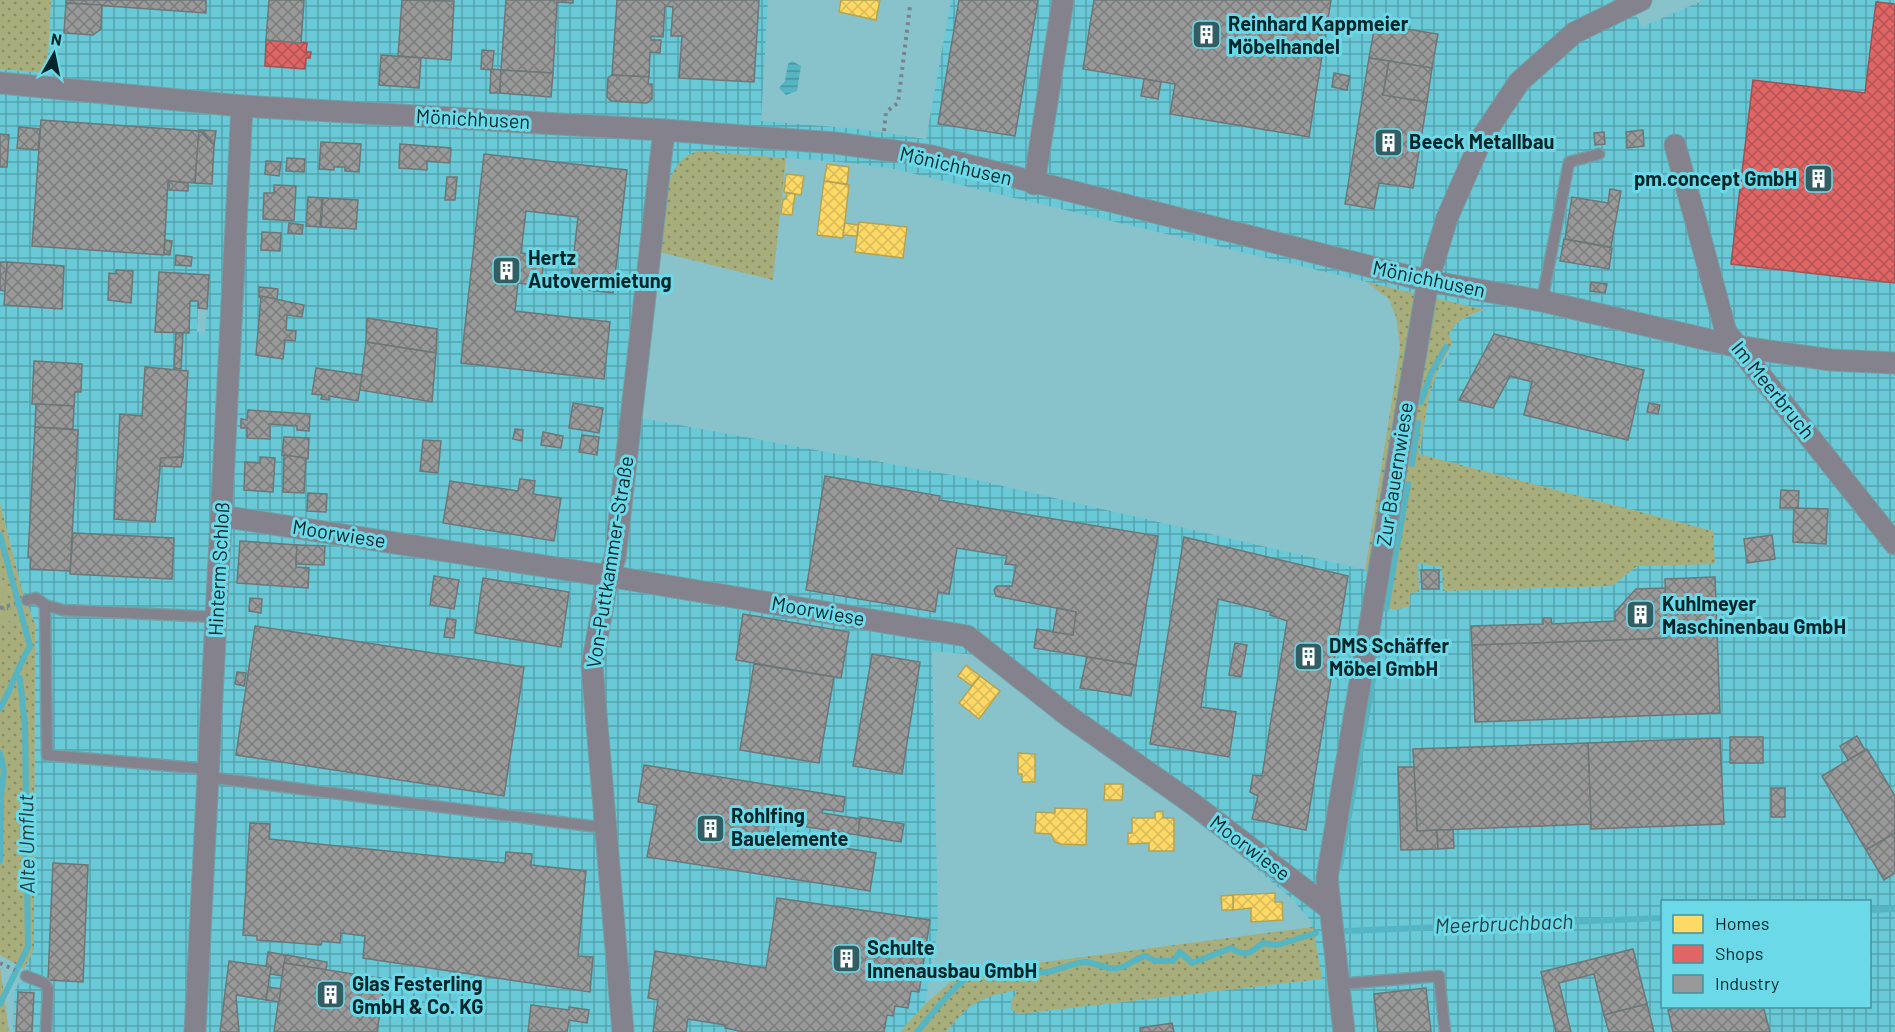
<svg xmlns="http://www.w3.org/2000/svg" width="1895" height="1032" font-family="Barlow,sans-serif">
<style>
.industrial{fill:url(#industrial-grid);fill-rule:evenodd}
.grass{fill:url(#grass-dots)}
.park{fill:url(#park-tufts)}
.water{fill:url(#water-rules)}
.homes{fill:url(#homes-cross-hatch);stroke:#b3a454;stroke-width:1.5}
.shops{fill:url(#shops-cross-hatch);stroke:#9d5354;stroke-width:1.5}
.industry{fill:url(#industry-cross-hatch);stroke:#6c7778;stroke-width:1.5}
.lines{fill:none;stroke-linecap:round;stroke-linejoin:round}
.stream{stroke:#56b5c2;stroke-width:6}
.service-casing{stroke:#73a0a6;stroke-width:13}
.minor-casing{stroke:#73a0a6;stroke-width:23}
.path{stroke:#78848b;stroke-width:4;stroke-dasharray:3 4.5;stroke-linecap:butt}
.service{stroke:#83828d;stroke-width:10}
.minor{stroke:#83828d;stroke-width:21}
.labels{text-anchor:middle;stroke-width:6;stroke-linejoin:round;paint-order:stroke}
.poi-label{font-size:20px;font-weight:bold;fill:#02272b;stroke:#6cd9e8;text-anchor:start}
.street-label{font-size:20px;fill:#02272b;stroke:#6cd9e8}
.water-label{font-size:21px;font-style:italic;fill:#253e41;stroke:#6cd9e8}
</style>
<defs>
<pattern id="industrial-grid" width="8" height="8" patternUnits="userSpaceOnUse" patternTransform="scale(1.5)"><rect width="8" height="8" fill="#69c9d6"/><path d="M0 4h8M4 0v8" fill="none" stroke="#54a3ae"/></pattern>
<pattern id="grass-dots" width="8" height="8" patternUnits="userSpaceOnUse" patternTransform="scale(1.5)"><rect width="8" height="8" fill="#a7ad7b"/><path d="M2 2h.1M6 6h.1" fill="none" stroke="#868d65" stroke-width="1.8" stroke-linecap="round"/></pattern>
<pattern id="park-tufts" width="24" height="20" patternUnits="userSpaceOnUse" patternTransform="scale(1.5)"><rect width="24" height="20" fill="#a7ad7b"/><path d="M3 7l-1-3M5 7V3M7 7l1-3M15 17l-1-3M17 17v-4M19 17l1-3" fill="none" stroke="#868d65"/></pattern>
<pattern id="water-rules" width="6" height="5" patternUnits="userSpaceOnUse" patternTransform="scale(1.5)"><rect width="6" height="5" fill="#56b5c2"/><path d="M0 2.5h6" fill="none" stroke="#45939e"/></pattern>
<pattern id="homes-cross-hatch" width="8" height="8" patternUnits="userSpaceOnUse" patternTransform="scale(1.5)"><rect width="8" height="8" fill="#ffd966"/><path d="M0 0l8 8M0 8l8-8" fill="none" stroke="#d9ba59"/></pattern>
<pattern id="shops-cross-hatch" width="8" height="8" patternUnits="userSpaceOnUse" patternTransform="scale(1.5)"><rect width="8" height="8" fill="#e06666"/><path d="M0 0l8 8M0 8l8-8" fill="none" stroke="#b35454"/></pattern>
<pattern id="industry-cross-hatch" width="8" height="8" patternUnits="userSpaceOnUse" patternTransform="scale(1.5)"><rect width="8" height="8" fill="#999"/><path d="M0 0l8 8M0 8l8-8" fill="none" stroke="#7b7d7d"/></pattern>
</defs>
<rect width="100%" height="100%" fill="#88c3cc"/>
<path class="industrial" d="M 51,0 L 768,0 L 761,121 L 860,129 L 926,139 L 951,0 L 1629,0 L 1642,27 L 1704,0 L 1895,0 L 1895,1032 L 946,1032 L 966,1008 L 983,997 L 1032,987 L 1018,1014 L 1322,979 L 1311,921 L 1291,898 L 1187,811 L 976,655 L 932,651 L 938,927 L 925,1004 L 900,1032 L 13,1032 L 14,993 L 34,949 L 35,624 L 22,590 L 0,503 L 0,69 L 47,73 ZM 700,151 L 852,163 L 894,169 L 1484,310 L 1458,321 L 1449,333 L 1449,354 L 1437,372 L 1429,395 L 1419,454 L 1713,531 L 1637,566 L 1612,586 L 1444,591 L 1443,567 L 1418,563 L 1410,593 L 1410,606 L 1394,610 L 1389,609 L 1384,574 L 968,478 L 641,418 L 667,185 ZM 198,309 L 207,309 L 205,333 L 197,332 ZM 1662,902 L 1870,902 L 1870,1006 L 1662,1006 Z"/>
<g class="grass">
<polygon points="0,0 51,0 47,73 0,69"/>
<path d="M 700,151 L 786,158 L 773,280 L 659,252 C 663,221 661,157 700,151 Z"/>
<path d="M 1366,282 L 1486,310 C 1469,313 1459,319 1449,333 L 1452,344 L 1437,372 L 1429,395 L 1419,454 L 1713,531 L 1715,564 L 1637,566 L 1612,586 L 1443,591 L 1442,567 L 1418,563 L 1419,592 L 1410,593 L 1410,606 L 1394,610 L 1383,606 L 1384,574 L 1365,571 L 1400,348 L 1396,317 L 1389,299 Z"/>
<polygon points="0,503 22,590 35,624 34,949 24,969 0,955 0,624 13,620 0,573"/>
<path d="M 1313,927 L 1322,979 L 1018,1014 L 1011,1009 L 1011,1001 L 1018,990 C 978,998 972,1001 946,1032 L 900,1032 L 925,1004 L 961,973 Z"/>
<polygon points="0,966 9,1032 0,1032"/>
</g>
<polygon class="park" points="0,573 13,620 0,624"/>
<polygon class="water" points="792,61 801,66 797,91 786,95 779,88 785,81 788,64"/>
<g class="homes">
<polygon points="841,0 880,0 876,20 839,12"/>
<polygon points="827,164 849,167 847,184 824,181"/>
<polygon points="786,174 804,176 801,195 784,192"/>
<polygon points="824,181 849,185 843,238 817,235"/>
<polygon points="787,193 795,194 792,215 781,214 783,199 786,199"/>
<polygon points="859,222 907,227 903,258 855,252"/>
<polygon points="845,223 858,225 857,236 843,235"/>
<polygon points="966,665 980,676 972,686 958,676"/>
<polygon points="980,676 1000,691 979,719 959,703"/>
<polygon points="1018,753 1035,754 1035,782 1022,782 1022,774 1018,774"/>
<polygon points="1105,784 1123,784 1122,800 1104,800"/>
<polygon points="1055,808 1087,809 1086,845 1061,844 1055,842 1051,834 1035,833 1036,812 1055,813"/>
<polygon points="1163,811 1163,818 1174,818 1174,851 1149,851 1149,843 1128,844 1128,833 1132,833 1132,818 1155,818 1155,812"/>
<polygon points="1275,893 1275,902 1282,902 1283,920 1251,922 1251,908 1233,910 1233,895"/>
<polygon points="1233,895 1233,910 1222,910 1221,896"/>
</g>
<g class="shops">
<polygon points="1876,2 1895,4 1895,283 1731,264 1753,80 1865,93"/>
<polygon points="266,40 307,43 306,52 311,52 310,58 306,58 305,69 265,66"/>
</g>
<g class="industry">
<polygon points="66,0 206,0 206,13 66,3"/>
<polygon points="269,0 304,0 301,43 266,40"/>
<polygon points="402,0 454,1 451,60 398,56"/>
<polygon points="506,0 573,0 573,3 557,2 553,73 501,70"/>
<polygon points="617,0 759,0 754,82 679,78 682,36 671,36 673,7 665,6 663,37 651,36 651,40 661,40 660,53 650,52 649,77 612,75"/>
<polygon points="959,0 1038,0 1015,136 938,124"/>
<polygon points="1094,0 1331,0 1309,137 1170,114 1175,84 1083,69"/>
<polygon points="66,3 102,5 101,29 93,35 64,33"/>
<polygon points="1375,24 1438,34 1432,68 1369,58"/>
<polygon points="482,50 494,51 492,70 481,69"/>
<polygon points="381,55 421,58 419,88 379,85"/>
<polygon points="1369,58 1389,61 1383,95 1427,102 1413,188 1379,183 1374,209 1345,204"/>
<polygon points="1389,61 1432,68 1427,102 1383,95"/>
<polygon points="491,69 501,70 500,93 490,93"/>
<polygon points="501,70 553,73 551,97 500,93"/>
<polygon points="1334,73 1350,76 1347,90 1332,87"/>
<polygon points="612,75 649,77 648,84 652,84 652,99 647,103 611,101 607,97 608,78"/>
<polygon points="1144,79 1161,82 1158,99 1141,96"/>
<polygon points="41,120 199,131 195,183 168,181 164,255 32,246"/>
<polygon points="19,127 40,129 38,150 17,148"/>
<polygon points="199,130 214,145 212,184 195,183"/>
<polygon points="201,130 216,131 214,145"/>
<polygon points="1643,130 1644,146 1627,148 1626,132"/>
<polygon points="1604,132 1605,144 1595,145 1594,133"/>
<polygon points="0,134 9,135 7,167 0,167"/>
<polygon points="321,142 361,144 359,172 345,171 345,167 334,167 334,170 319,169"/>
<polygon points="400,144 451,148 450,163 427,161 427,170 399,168"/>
<polygon points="484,154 627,170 613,293 570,288 578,217 526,211 521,253 544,256 541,286 518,283 515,311 610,322 604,379 461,363"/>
<polygon points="287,158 305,159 304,172 286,171"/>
<polygon points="266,161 281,162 279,176 265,174"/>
<polygon points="447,177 457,177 455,200 445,200"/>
<polygon points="169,181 188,183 188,191 169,190"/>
<polygon points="274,185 296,186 294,221 263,219 264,193 274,193"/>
<polygon points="1610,189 1621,191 1611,247 1565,239 1572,197 1608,203"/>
<polygon points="308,197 322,198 320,227 306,226"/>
<polygon points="323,198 358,200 356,229 321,227"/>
<polygon points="289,223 303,225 302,234 288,233"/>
<polygon points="262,232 281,233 280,251 261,250"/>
<polygon points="1564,239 1612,248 1609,269 1560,261"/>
<polygon points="165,240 172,241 170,255 164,254"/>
<polygon points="176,255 192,257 191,266 175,265"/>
<polygon points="0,262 7,262 5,291 0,290"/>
<polygon points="7,262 64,266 62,309 4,305"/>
<polygon points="116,270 133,271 131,303 108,300 109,273 116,274"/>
<polygon points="159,272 209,275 207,309 198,308 198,301 190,301 189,333 155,332"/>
<polygon points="1591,282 1607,284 1605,293 1590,291"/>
<polygon points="259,287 278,289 277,300 259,297"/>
<polygon points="261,296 304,305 302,317 287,315 286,330 296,331 295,341 285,340 283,359 256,355"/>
<polygon points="367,318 437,329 436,353 366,342"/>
<polygon points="176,333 183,333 181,369 174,368"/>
<polygon points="1494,334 1644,370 1628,440 1524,415 1532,382 1510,376 1493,408 1459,400"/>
<polygon points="366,342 436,353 432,402 360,390"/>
<polygon points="34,361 82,364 81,392 75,392 74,406 32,404"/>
<polygon points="145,367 188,371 183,457 161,458 155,522 114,519 120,414 142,416"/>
<polygon points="316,368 362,375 358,401 329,396 329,400 321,399 322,395 312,394"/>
<polygon points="573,403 603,408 599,433 569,428"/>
<polygon points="1649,403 1660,405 1658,414 1647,412"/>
<polygon points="36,404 74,406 73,429 35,427"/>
<polygon points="248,410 310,414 309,431 297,430 297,426 270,424 270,439 247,438 247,428 241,428 241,419 247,420"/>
<polygon points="35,427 78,430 70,571 30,569 31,558 28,557"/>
<polygon points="515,429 523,430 522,441 513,439"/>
<polygon points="543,432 563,436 561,448 541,445"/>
<polygon points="582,435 599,437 597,455 579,452"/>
<polygon points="284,437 309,438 308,459 282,455"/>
<polygon points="423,440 441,441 438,473 420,471"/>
<polygon points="284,455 306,458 304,493 283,492"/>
<polygon points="183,457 181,467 160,466 161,458"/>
<polygon points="260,457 275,458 273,492 244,490 245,462 260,463"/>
<polygon points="825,476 940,496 939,500 1158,536 1136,665 1034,648 1037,629 1073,635 1076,612 996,596 994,590 997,586 1012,586 1016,565 1005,564 1007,556 957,548 949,594 938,592 935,612 806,590"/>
<polygon points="520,479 535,481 533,494 561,498 554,541 443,523 450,481 518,491"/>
<polygon points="1781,490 1799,491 1798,508 1780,508"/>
<polygon points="308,493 327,494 326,512 307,511"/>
<polygon points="1794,508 1828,509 1826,544 1793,542"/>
<polygon points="73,533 174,538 172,579 70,574"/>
<polygon points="1772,535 1775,559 1747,563 1744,539"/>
<polygon points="1184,537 1348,576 1306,830 1252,819 1258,796 1250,792 1253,775 1262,776 1287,621 1270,615 1271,612 1218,599 1201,707 1236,712 1229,757 1150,744"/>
<polygon points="240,541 297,545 296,567 309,568 308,588 237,583"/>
<polygon points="297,545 325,546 324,565 296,564"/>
<polygon points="1421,570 1439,570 1439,589 1422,589"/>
<polygon points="434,576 459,580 454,609 430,605"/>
<polygon points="1715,577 1720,713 1475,722 1472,645 1667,638 1665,579"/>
<polygon points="483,578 569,592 561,647 475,633"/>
<polygon points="1665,588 1667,638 1472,645 1471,626 1543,624 1543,618 1551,618 1552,624 1615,621 1615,612 1636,589"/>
<polygon points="250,598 262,599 261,613 249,611"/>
<polygon points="1057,608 1076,612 1073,635 1053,632"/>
<polygon points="743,614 849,632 841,678 736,660"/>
<polygon points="447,618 456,620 454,638 444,637"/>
<polygon points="255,626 524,667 504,796 236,755"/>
<polygon points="1235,643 1247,645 1241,677 1229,675"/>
<polygon points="872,654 920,662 902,774 853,766"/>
<polygon points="1087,657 1136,665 1131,696 1080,688"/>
<polygon points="754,664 834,677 819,763 740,750"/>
<polygon points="237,672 246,673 244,686 235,684"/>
<polygon points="1857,736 1865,750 1848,760 1840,746"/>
<rect x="1730" y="737" width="33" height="26"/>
<polygon points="1720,738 1724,824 1591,829 1588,743"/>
<polygon points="1588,743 1591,824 1417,831 1413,749"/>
<polygon points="1867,749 1895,796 1895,833 1866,850 1822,776"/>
<polygon points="644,765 845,797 843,812 823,809 822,813 860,819 858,835 770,821 767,836 876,853 870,891 647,857 657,805 638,802"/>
<polygon points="1414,767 1417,831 1437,830 1438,849 1401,850 1398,767"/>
<rect x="1771" y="788" width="14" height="29"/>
<polygon points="860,817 904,824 901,842 858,835"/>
<polygon points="250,823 270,824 269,839 505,863 506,852 532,854 531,865 586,871 578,956 593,957 590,992 363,958 365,936 341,933 340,943 322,941 321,945 257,940 257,936 243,935"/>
<polygon points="1437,830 1453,830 1454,848 1438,849"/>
<polygon points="1895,833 1895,873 1884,880 1866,850"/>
<polygon points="53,863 88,865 83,982 48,980"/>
<polygon points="777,898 930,920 919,992 911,991 908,1008 895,1006 893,1016 887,1015 884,1032 744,1032 725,1028 725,1025 688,1019 686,1032 653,1032 658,1000 648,998 655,951 766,968"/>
<polygon points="1633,949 1647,1004 1604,1015 1594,974 1559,983 1571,1032 1556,1032 1541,972"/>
<polygon points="268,952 286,955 282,976 270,974 271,967 266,967"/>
<polygon points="286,955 327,962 326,970 284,963"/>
<polygon points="229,961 271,967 266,1000 236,995 239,1032 220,1032"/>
<polygon points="284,963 385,979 377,1032 274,1032"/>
<polygon points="268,987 281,989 279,1002 266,1000"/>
<polygon points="1426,988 1431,1032 1378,1032 1374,994"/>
<polygon points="18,992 34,993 32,1032 16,1032"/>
<polygon points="1647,1004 1654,1032 1609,1032 1604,1015"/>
<polygon points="531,1005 569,1010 569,1007 589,1010 587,1023 569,1020 567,1032 528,1032"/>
<polygon points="1680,1006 1763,1006 1770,1032 1673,1032 1668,1010"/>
<polygon points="1172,1023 1174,1032 1140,1032 1140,1028"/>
</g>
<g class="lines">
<g class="stream">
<polyline points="1421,402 1431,373 1446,347"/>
<polyline points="1412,464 1418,423"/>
<path d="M 0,535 L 30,646 C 18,666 12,688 0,708"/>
<polyline points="1386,609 1408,484"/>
<polyline points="0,753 4,771 1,795 0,861"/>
<polyline points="1340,866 1380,640"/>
<polyline points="1870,910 1895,909"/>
<polyline points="1346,931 1662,918"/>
<polyline points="0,1004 28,947 25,728 20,678"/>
<path d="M 917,1032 C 928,1019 953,986 967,978 C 979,971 1007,967 1021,969 C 1031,971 1040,974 1052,971 C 1060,969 1079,961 1087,962 C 1098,964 1109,971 1122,967 C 1131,964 1136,958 1146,956 L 1155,961 L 1173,961 L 1180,952 L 1192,963 L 1231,948 C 1247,958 1250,953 1263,943 L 1277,945 L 1316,933"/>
</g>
<defs>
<g id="service">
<polyline points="1542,301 1569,162 1599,154"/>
<polyline points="27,600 36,598 45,605 63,610 217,617"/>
<polyline points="45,605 47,755 207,769"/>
<polyline points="207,777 606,828"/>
<polyline points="26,976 44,983 48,989 46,1032"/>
<polyline points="1338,984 1439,976 1445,1032"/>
</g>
<g id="minor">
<polyline points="0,83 242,106 664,130 835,143 931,156 1428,281 1542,301 1735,346 1831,360 1895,363"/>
<polyline points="1675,145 1726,332 1895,544"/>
<polyline points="1034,184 1063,0"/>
<polyline points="221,516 608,576 967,636 1067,715 1193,804 1330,909"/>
<polyline points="195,1032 242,106"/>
<polyline points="623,1032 592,666 608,576 615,558 664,130"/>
<polyline points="1344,1032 1327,878 1428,281 1447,218 1483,136 1519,82 1574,33 1641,0"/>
</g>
</defs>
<use href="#service" class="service-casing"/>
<use href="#minor" class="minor-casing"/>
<g class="path">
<polyline points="884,131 886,112 898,103 910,6"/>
<polyline points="0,608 15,604"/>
<polyline points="0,963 15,970"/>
</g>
<use href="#service" class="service"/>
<use href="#minor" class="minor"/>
</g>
<defs>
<symbol id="building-square" viewBox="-11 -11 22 22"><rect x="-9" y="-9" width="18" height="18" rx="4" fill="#315e63" stroke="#6cd9e8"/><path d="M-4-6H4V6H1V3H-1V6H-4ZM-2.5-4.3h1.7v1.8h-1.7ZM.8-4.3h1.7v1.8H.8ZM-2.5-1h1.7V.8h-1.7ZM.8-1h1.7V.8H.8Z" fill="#fff"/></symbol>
</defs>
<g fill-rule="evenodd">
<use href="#building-square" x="1190" y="18" width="33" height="33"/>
<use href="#building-square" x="1372" y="126" width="33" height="33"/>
<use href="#building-square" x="1802" y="162" width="33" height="33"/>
<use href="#building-square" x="490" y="254" width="33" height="33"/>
<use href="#building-square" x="1624" y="598" width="33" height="33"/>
<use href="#building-square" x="1292" y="640" width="33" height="33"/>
<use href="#building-square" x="694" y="812" width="33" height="33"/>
<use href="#building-square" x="830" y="942" width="33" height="33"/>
<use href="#building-square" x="314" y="978" width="33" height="33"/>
</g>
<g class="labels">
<g class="poi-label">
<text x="1228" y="31">Reinhard Kappmeier<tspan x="1228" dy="23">Möbelhandel</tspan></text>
<text x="1409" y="149">Beeck Metallbau</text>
<text x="1797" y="186" text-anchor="end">pm.concept GmbH</text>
<text x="528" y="265">Hertz<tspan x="528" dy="23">Autovermietung</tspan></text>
<text x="1662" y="611">Kuhlmeyer<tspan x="1662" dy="23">Maschinenbau GmbH</tspan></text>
<text x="1329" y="653">DMS Schäffer<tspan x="1329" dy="23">Möbel GmbH</tspan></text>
<text x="731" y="823">Rohlfing<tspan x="731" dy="23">Bauelemente</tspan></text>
<text x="867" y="955">Schulte<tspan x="867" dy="23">Innenausbau GmbH</tspan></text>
<text x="352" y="991">Glas Festerling<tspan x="352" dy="23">GmbH &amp; Co. KG</tspan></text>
</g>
<g class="street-label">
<text transform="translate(473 119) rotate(3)" y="7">Mönichhusen</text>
<text transform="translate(956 166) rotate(13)" y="7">Mönichhusen</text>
<text transform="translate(1429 279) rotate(12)" y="7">Mönichhusen</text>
<text transform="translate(1773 390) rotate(51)" y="7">Im Meerbruch</text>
<text transform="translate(1395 474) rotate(-81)" y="7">Zur Bauernwiese</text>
<text transform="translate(339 534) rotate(9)" y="7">Moorwiese</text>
<text transform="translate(610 562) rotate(-81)" y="7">Von-Puttkammer-Straße</text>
<text transform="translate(219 569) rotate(-87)" y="7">Hinterm Schloß</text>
<text transform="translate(818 611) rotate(10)" y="7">Moorwiese</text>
<text transform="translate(1250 848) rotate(37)" y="7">Moorwiese</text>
</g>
<g class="water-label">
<text transform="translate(27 844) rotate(-91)" y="7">Alte Umflut</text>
<text transform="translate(1504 924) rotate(-2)" y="7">Meerbruchbach</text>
</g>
</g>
<rect x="1661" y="900" width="210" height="108" fill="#6cd9e8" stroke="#42929c" stroke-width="1.5"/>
<rect x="1673" y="915" width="30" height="18" fill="#ffd966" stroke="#42929c" stroke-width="1.5"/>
<text x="1715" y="930" font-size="18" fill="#02272b">Homes</text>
<rect x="1673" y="945" width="30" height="18" fill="#e06666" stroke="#42929c" stroke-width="1.5"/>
<text x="1715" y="960" font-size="18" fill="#02272b">Shops</text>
<rect x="1673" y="975" width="30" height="18" fill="#999999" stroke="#42929c" stroke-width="1.5"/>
<text x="1715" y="990" font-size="18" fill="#02272b">Industry</text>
<g transform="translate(54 54) rotate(9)" stroke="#6cd9e8" stroke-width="4.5" paint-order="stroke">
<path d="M0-4.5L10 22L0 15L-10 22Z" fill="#02272b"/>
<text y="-9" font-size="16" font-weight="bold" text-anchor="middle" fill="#02272b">N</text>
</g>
</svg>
